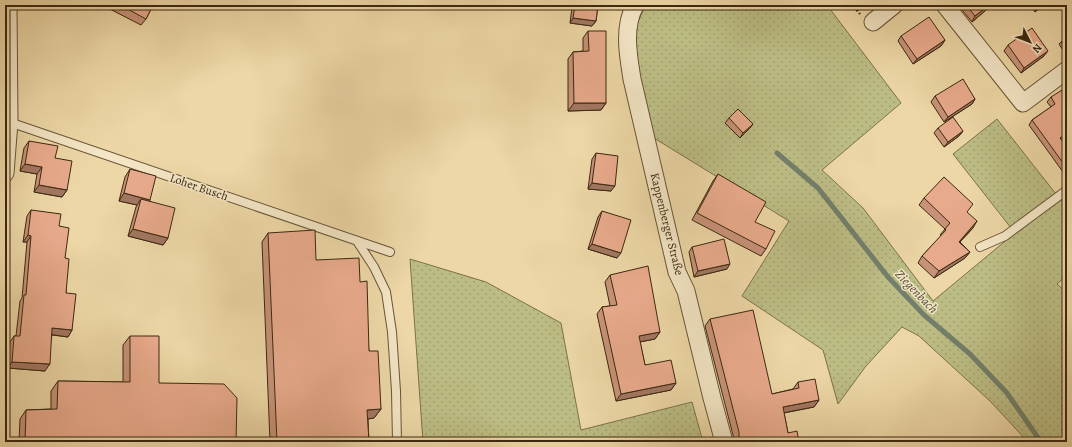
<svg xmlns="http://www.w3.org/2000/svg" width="1072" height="447" font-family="Alegreya,serif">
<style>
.grass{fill:url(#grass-dots);stroke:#7c724a}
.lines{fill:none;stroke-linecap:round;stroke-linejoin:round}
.stream{stroke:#737f6c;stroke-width:5}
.lane-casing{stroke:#685436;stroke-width:10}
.street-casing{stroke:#685436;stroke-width:19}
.path{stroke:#3b2810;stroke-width:2.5;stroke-dasharray:3 2;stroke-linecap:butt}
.lane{stroke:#f3e5c5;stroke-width:8}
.street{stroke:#f3e5c5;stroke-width:17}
.wall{fill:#c89278;stroke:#3b2810}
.shaded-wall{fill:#a27762;stroke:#3b2810}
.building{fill:#e8aa8c;stroke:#3b2810}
.labels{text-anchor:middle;stroke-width:3;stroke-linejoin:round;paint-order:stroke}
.street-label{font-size:12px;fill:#3b2810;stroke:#f3e5c5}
.water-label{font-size:13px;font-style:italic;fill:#524c36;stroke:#f3e5c5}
</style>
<defs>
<pattern id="grass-dots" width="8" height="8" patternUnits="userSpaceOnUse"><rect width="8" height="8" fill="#bcbd84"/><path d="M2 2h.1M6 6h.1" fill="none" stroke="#a2a271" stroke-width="1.8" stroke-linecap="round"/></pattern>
</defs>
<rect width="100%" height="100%" fill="#edd7a6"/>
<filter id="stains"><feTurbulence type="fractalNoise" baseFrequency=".005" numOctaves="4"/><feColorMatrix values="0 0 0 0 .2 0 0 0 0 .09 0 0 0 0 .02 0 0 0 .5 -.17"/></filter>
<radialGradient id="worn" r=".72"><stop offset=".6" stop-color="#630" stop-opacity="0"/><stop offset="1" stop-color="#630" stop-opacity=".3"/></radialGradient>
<g class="grass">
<polygon points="646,5 827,5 901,103 822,170 863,208 933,301 1015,233 953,154 997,119 1067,208 1067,275 1057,284 1067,293 1067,442 1028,442 990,401 919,336 902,327 866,366 838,404 823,350 742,296 789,221 649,135 631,36"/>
<polygon points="410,259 486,282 561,323 581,430 692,402 703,442 423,442"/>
</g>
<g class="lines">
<polyline class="stream" points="777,153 818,188 888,277 924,315 970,354 1007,393 1041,442"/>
<defs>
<g id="lane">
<polyline points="9,122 390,252"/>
<polyline points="357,241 374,267 386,292 392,332 396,391 397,442"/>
<polyline points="980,247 1005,236 1067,190"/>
</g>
<g id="street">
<path d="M 635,5 C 623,28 628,54 632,79 L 677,272 L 686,291 L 712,398 L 724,442"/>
<polyline points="945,5 1023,103 1067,70"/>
<polyline points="873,22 894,5"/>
<polyline points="5,173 9,122 8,5"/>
</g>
</defs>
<use href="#lane" class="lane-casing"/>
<use href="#street" class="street-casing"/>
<polyline class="path" points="853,5 860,14"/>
<use href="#lane" class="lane"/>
<use href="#street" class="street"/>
</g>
<g class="wall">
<polygon points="102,5 153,5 146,19 141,25"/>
<polygon points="573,5 598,5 596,21 592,26 570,23 572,7"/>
<polygon points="958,5 992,5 972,22"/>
<polygon points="1030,5 1043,5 1035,12"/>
<polygon points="588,31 606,103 601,110 568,111 568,59 573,52 583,51 583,38"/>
<polygon points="901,36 945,40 941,46 913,64 898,41"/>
<polygon points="1067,37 1067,54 1066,55 1059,44 1061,42"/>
<polygon points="1008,45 1044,56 1021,73 1004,51"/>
<polygon points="935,96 975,99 972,104 944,122 931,102"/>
<polygon points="1067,96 1067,109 1065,111 1062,139 1067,147 1067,169 1063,172 1029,125 1032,120 1051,107 1047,102 1051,97"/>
<polygon points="729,118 753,124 749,129 740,138 725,123"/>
<polygon points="938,128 963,131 959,136 944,147 934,133"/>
<polygon points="29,141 55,158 67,190 62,197 34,192 37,174 20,171 24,148"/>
<polygon points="596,153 611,191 588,189 592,159"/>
<polygon points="130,169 150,200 149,202 168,238 163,245 128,236 136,207 137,205 119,201 125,177"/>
<polygon points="718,174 766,249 761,256 692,220 713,181"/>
<polygon points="924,198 967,212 973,228 960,242 970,252 965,258 934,278 918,263 922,256 941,236 940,235 945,229 919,205"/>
<polygon points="31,210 59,226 65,258 66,293 72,330 68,337 52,335 45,371 8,368 10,342 14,336 16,336 20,301 22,298 27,242 23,242 27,216"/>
<polygon points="602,211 617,258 588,249 598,217"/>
<polygon points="268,233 316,260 360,282 369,351 381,409 374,418 368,419 369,442 270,442 262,242"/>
<polygon points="692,247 727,269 694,277 689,252"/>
<polygon points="610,275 660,332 655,339 640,342 645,365 676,383 671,390 616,401 597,314 602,307 610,306 605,282"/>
<polygon points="710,319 772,394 793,389 798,382 819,400 814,407 784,413 788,433 799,442 734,442 734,439 705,326"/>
<polygon points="130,336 159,383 236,442 19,442 20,419 26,410 51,409 51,391 58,381 123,382 123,345"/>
</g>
<g class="shaded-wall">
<polygon points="989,5 992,5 972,22 975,16"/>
<polygon points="1042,5 1043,5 1035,12 1037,9"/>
<polygon points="573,18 596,21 592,26 570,23"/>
<polygon points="945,40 941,46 913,64 917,59"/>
<polygon points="1048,51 1044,56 1021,73 1024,68"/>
<polygon points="975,99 972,104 944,122 948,117"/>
<polygon points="574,103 606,103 601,110 568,111"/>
<polygon points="753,124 749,129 740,138 743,133"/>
<polygon points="963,131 959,136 944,147 948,142"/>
<polygon points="1067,133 1067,136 1057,143 1060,138"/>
<polygon points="25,164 42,167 37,174 20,171"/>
<polygon points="1067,166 1067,169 1063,172 1066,167"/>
<polygon points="592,183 615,186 611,191 588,189"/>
<polygon points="39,185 67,190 62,197 34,192"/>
<polygon points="124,193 150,200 145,207 141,199 137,205 119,201"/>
<polygon points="977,221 973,228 954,248 959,242"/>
<polygon points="133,229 168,238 163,245 128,236"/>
<polygon points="28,235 31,236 27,242 23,242"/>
<polygon points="592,244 621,253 617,258 588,249"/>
<polygon points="970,252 965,258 934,278 939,271"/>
<polygon points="730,264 727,269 694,277 698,271"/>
<polygon points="52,328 72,330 68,337 48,334"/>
<polygon points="660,332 655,339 634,343 639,336"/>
<polygon points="12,362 50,364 45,371 8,368"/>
<polygon points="676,383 671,390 616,401 621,394"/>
<polygon points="819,400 814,407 777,414 783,407"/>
<polygon points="381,409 374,418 361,420 367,410"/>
<polygon points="25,441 44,442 24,442"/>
</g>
<g class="building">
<polygon points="120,5 153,5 146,19"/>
<polygon points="575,5 598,5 596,21 573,18"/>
<polygon points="966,5 989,5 975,16"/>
<polygon points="1034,5 1042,5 1037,9"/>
<polygon points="929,17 945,40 917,59 901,36"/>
<polygon points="1032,28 1048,51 1024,68 1008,45"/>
<polygon points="588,31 606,31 606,103 574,103 573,52 589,51"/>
<polygon points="1067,37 1067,51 1061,42"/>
<polygon points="963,79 975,99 948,117 935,96"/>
<polygon points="1062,90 1067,96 1067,107 1064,109 1067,113 1067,133 1060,138 1067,147 1067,166 1066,167 1032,120 1055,104 1051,97"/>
<polygon points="738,109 753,124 743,133 729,118"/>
<polygon points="953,117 963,131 948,142 938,128"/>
<polygon points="29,141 58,146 55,158 72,161 67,190 39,185 42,167 25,164"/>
<polygon points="596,153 618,156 615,186 592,183"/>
<polygon points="130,169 156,176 150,200 124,193"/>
<polygon points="718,174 766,202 755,222 775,231 766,249 697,213"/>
<polygon points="944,177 973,204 967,212 977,221 959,242 970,252 939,271 922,256 946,230 945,229 950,223 924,198"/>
<polygon points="141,199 175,208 168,238 133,229"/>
<polygon points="31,210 61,214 59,226 69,228 65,258 69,259 66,293 76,294 72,330 52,328 50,364 12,362 14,336 20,336 24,295 26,295 31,236 28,235"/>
<polygon points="602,211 631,220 621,253 592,244"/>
<polygon points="315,230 316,260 359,258 360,282 367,281 369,351 378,351 381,409 367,410 369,442 277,442 268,233"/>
<polygon points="724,239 730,264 698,271 692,247"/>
<polygon points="648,266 660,332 639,336 645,365 671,360 676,383 621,394 602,307 617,305 610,275"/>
<polygon points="753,310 772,394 799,388 798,382 815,379 819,400 783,407 788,433 797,431 799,442 739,442 739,432 710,319"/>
<polygon points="130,336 159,336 159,383 224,384 237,398 236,442 44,442 25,441 26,410 57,409 58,381 130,382"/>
</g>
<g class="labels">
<g class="street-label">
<text transform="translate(199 187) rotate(19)" y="4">Loher Busch</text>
<text transform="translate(667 224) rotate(76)" y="4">Kappenberger Straße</text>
</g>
<g class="water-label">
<text transform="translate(917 291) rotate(46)" y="5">Ziegenbach</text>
</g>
</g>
<rect width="1072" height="447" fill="none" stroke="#edd7a6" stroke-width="20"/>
<rect x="6" y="6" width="1060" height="435" fill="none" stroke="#3b2810" stroke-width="2"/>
<rect x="10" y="10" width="1052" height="427" fill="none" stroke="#3b2810"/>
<g transform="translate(1030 42) rotate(132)" stroke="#f3e5c5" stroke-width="3" paint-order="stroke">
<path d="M0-3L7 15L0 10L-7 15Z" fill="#3b2810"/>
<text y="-6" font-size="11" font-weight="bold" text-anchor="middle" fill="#3b2810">N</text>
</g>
<rect width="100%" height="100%" filter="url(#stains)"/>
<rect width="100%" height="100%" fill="url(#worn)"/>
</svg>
